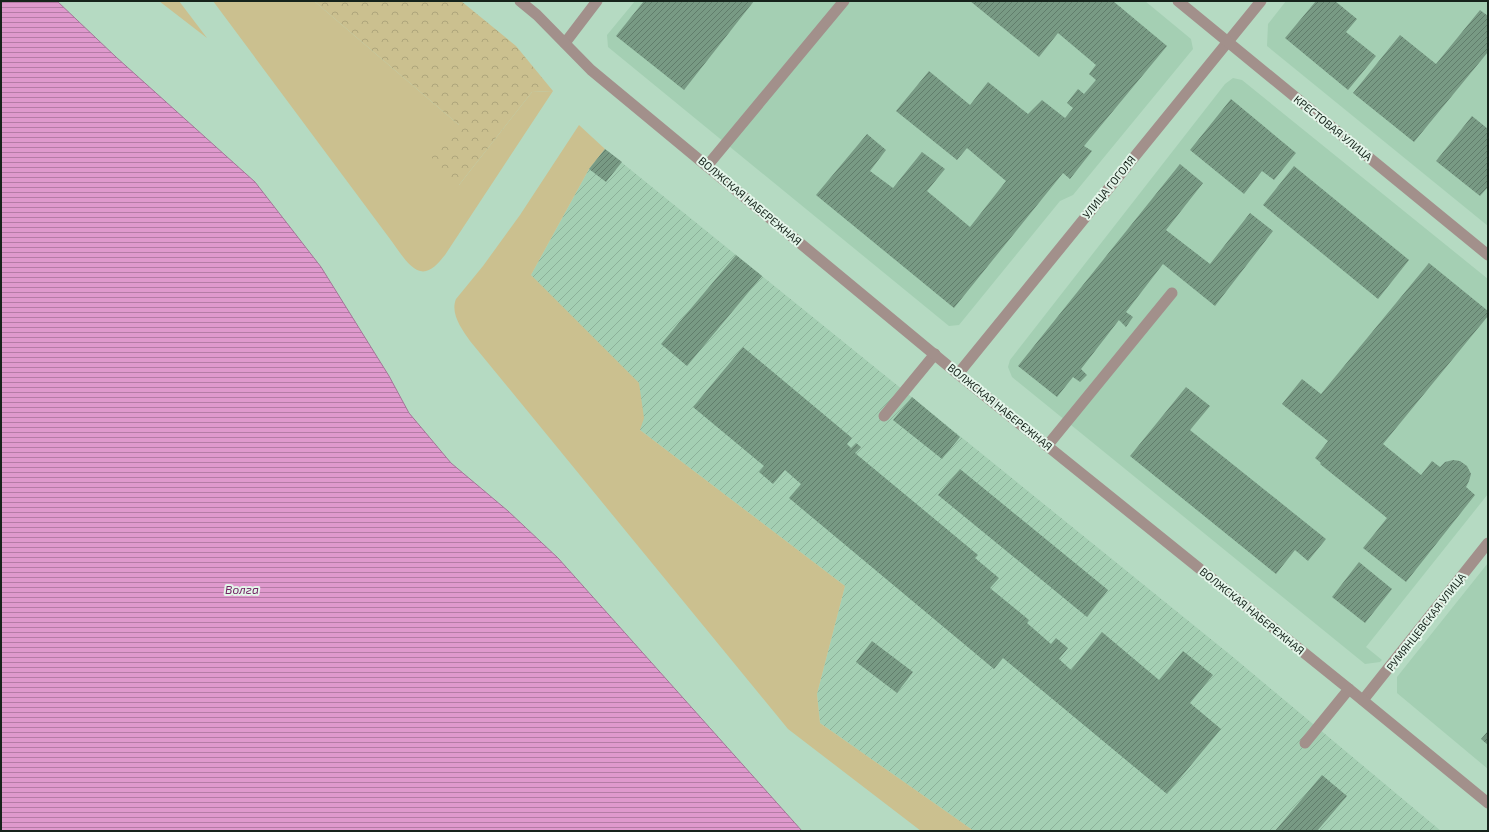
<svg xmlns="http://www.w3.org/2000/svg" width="1489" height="832" font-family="'Exo 2',sans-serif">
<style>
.built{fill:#a4cfb3}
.industrial{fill:url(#industrial-furrows)}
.green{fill:#cbc08f}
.park{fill:url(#park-crowns)}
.water{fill:url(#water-rules);stroke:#a37698}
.building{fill:url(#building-hatch)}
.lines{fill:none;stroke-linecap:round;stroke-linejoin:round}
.service{stroke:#a2908b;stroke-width:11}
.minor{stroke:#a2908b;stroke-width:11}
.tertiary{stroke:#a2908b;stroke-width:11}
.labels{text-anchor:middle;stroke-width:4;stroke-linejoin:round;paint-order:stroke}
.street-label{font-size:11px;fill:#16231b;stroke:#e3f5e9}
.water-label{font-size:12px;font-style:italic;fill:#742465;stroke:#e3f5e9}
</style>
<defs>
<pattern id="industrial-furrows" width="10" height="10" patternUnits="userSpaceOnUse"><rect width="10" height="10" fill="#a4cfb3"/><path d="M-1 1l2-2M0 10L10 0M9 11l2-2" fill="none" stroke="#8cb199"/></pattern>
<pattern id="park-crowns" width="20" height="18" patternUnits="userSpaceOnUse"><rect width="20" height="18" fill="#cbc08f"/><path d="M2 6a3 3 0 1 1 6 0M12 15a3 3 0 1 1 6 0" fill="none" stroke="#aea57b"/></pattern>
<pattern id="water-rules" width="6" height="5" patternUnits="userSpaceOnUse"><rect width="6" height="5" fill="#df99cd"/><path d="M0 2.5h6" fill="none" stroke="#b47ca6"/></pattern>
<pattern id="building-hatch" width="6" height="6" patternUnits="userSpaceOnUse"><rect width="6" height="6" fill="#789a84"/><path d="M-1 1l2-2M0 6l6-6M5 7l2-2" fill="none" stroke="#617d6b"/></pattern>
</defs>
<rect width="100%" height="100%" fill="#b5dac2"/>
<g class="built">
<polygon points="635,1 1145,1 1191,39 1193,49 1073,195 1060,201 959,325 949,326 608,47 607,35"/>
<polygon points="1286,1 1488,1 1488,226 1267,46 1268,24"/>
<polygon points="1233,78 1242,80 1488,279 1488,494 1366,647 1382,660 1380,662 1365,664 1012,377 1008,367 1010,360 1225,84"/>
<polygon points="1488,563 1488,769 1397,693 1397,677"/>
</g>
<polygon class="industrial" points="605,149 1233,657 1441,831 974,831 820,723 817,694 845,586 640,430 531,275 589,169"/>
<g class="green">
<polygon points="159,1 179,1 207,38"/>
<path d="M 213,1 L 314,1 L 459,125 L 459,185 L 532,92 L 553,91 L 445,255 C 440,261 434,269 426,271 C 412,275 398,249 390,239 Z"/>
<path d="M 579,125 L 605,149 L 589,169 L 531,275 L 639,383 L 644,418 L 640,430 L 845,586 L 817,694 L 820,723 L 974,831 L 921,831 L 788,729 L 470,341 C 462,329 450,314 456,299 L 483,266 L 520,215 Z"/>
</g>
<polygon class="park" points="314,1 461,1 516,46 553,91 532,92 459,185 431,157 459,125"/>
<polygon class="water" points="1,1 57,1 116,57 255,182 321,267 389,376 409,413 451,463 508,511 558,558 802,831 1,831"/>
<g class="building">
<polygon points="644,1 754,1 684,90 616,36"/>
<polygon points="970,1 1113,1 1167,46 1084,146 1092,151 1070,179 1063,173 954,308 816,195 867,134 886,150 870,171 893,188 922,152 945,169 927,191 970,227 1006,181 967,148 957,160 896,111 929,71 970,105 988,82 1028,114 1042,100 1065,118 1073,108 1067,103 1078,89 1084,94 1096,80 1089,74 1096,65 1058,33 1039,57"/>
<polygon points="1316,1 1335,1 1357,19 1346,32 1376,56 1348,90 1285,38"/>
<polygon points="1480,10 1488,16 1488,52 1414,142 1353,93 1400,35 1436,64"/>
<polygon points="1231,99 1296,153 1274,180 1262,171 1244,194 1190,150"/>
<polygon points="1472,116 1488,129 1488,187 1480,196 1436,161"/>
<polygon points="605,149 622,162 606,182 589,169"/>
<polygon points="1180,164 1203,183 1166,230 1210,264 1250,213 1273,231 1215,306 1163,264 1126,312 1133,317 1126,327 1119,320 1081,369 1087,375 1080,382 1073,377 1057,397 1018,366"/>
<polygon points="1294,166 1409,260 1378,299 1263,205"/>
<polygon points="736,255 762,276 687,366 661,344"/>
<polygon points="1429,263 1488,311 1488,316 1383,444 1421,475 1432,461 1440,467 1445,462 1453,460 1460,461 1467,466 1471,474 1469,481 1466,487 1475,495 1406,582 1363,548 1387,518 1320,464 1321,463 1315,458 1328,441 1282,404 1302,379 1321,394"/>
<polygon points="743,347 852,438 847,444 851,448 856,443 861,447 855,453 978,555 975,558 999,578 990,588 1029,620 1027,623 1051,644 1056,638 1068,648 1059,659 1071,670 1102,632 1159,680 1183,651 1213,675 1190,703 1221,729 1167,794 1003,658 994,669 789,498 801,484 785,470 773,484 759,472 764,466 693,407"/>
<polygon points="1186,387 1210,406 1190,430 1326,539 1308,561 1295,550 1276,574 1130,456"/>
<polygon points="912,397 960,437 942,459 893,420"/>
<polygon points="960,469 1108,590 1087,617 938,495"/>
<polygon points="1359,562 1392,589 1365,623 1332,597"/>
<polygon points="872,641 913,672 897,693 856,662"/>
<polygon points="1488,731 1488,745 1481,739"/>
<polygon points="1322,775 1347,796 1317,831 1275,831"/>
</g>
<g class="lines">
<g class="service">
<polyline points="707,166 844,1"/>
<polyline points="884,416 935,354"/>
<polyline points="1047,446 1172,293"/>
<polyline points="1305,743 1349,689"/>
</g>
<g class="minor">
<polyline points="565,43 597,1"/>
<polyline points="958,374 1261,1"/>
<polyline points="1363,700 1488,543"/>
</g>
<g class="tertiary">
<polyline points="520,1 537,15 591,70 958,374 1349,689 1488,803"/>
<polyline points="1178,1 1488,255"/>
</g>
</g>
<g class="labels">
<g class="street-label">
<text transform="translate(1333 128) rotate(39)" y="4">КРЕСТОВАЯ УЛИЦА</text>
<text transform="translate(1109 187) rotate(-51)" y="4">УЛИЦА ГОГОЛЯ</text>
<text transform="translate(750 201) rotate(40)" y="4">ВОЛЖСКАЯ НАБЕРЕЖНАЯ</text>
<text transform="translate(1000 407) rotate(39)" y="4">ВОЛЖСКАЯ НАБЕРЕЖНАЯ</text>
<text transform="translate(1252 611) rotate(39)" y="4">ВОЛЖСКАЯ НАБЕРЕЖНАЯ</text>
<text transform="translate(1426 622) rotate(-52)" y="4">РУМЯНЦЕВСКАЯ УЛИЦА</text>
</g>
<g class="water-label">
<text x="242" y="594">Волга</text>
</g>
</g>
<rect width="1489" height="832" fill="none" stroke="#16231b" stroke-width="4"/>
</svg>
